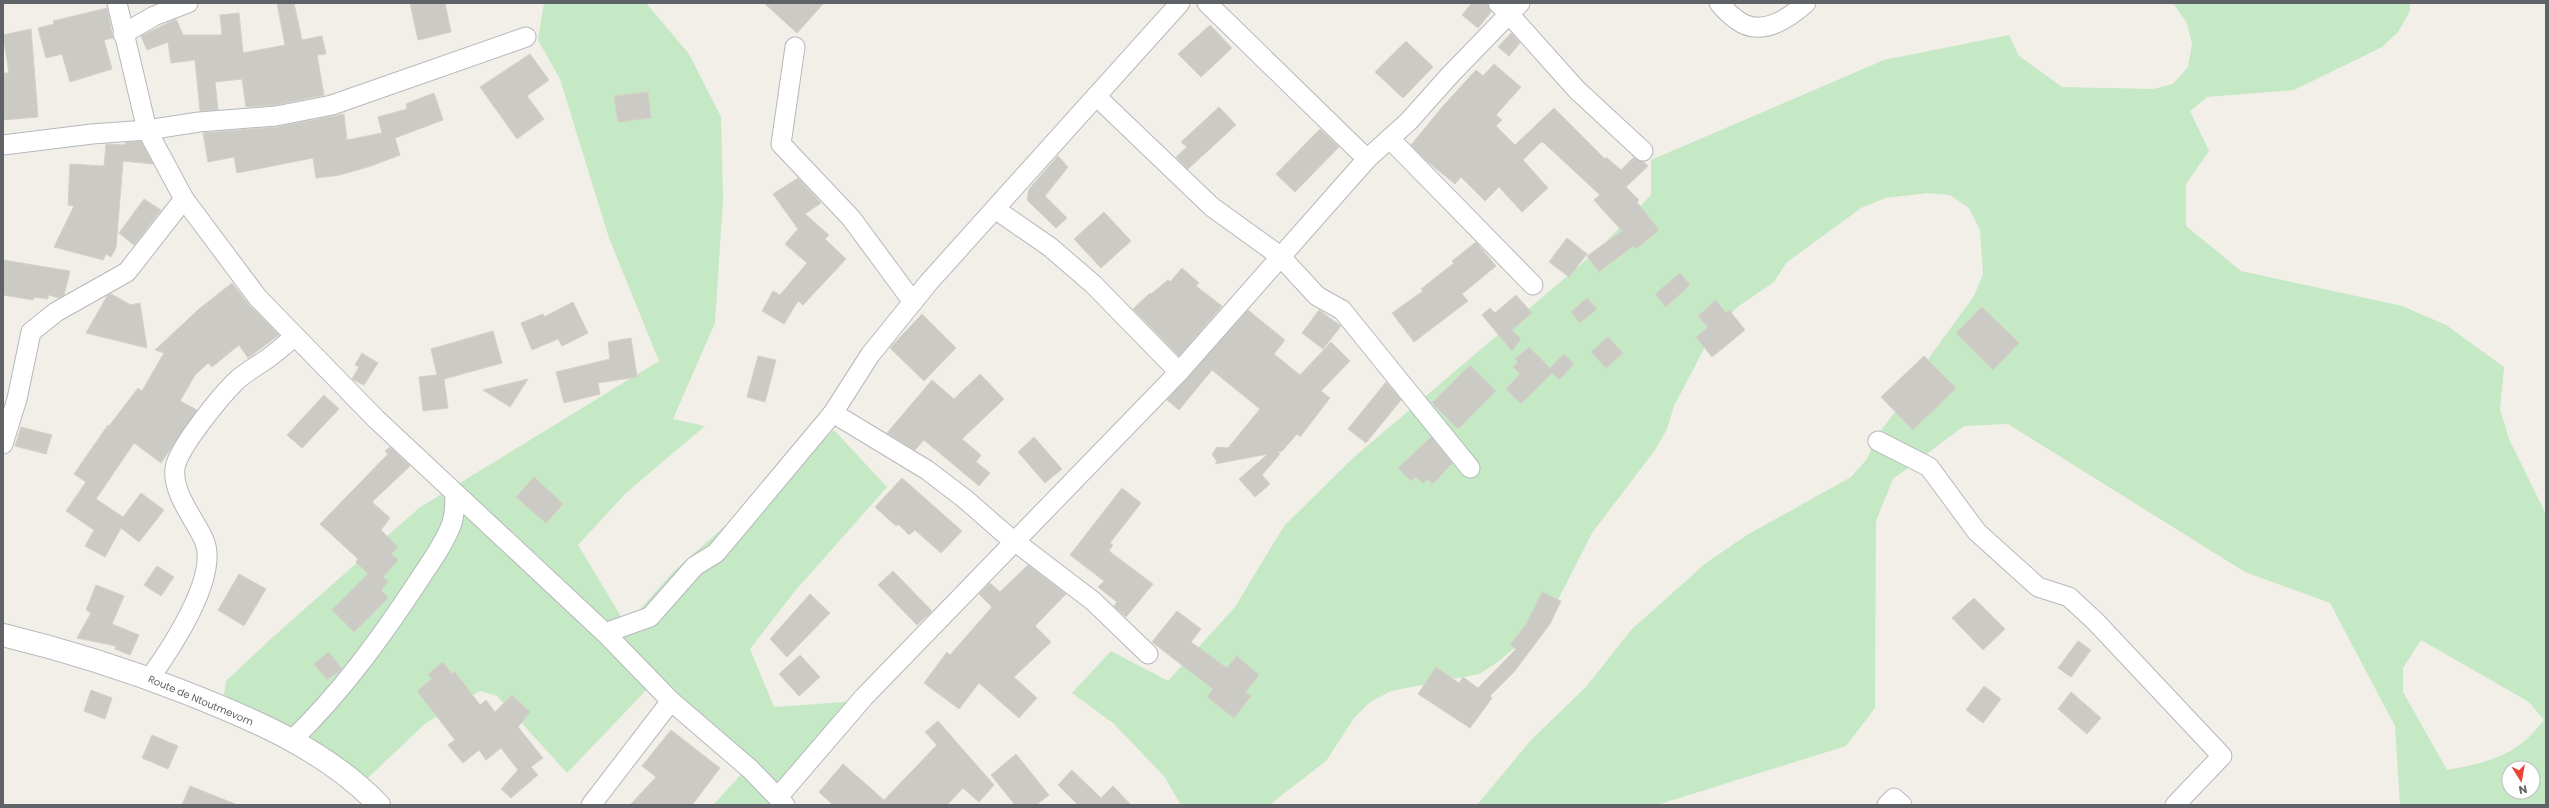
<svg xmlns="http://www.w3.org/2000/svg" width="2549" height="808" font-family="Poppins,sans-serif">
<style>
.green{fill:#c5e8c5;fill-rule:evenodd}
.building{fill:#cccac5;stroke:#d6d1c6}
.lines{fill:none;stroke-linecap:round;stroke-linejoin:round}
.street-casing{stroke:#b5b8bc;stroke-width:21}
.secondary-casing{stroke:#b6babf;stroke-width:24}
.street{stroke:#fff;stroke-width:19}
.secondary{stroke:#fff;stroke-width:22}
.labels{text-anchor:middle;stroke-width:4;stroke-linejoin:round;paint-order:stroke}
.street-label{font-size:10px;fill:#5f6368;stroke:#fff}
</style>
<rect width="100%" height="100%" fill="#f1efe8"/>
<g class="green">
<polygon points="544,3 646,3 689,54 721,117 723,200 715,323 673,419 705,426 626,493 578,545 626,625 674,571 834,430 887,487 795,591 750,649 774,707 872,700 782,797 790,805 713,805 748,767 654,682 567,773 497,696 480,691 426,723 357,788 222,709 226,681 274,636 419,508 659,361 609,238 560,79 538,40"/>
<path d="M 2173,3 L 2410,3 L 2410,11 L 2398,32 L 2382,47 L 2294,90 L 2207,97 L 2190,111 L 2209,151 L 2186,184 L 2186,226 L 2241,271 L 2402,306 L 2446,325 L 2504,367 L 2500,409 L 2509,439 L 2546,514 L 2546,805 L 2400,805 L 2395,726 L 2330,603 L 2245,572 L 2008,424 L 1964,426 L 1893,479 L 1876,521 L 1875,708 L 1846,746 L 1657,805 L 1477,805 L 1532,739 L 1586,687 L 1631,630 L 1706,563 L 1747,535 L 1851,477 L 1867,459 L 1876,437 L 1907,396 L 1931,355 L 1974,296 L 1983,274 L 1980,230 L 1969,208 L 1950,195 L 1928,193 L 1885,198 L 1861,208 L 1786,263 L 1774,282 L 1736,308 L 1707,343 L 1674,406 L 1667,429 L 1655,450 L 1592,533 L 1560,596 L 1533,632 L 1498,662 L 1479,674 L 1391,691 L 1370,702 L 1354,718 L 1326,761 L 1269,805 L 1181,805 L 1164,776 L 1113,723 L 1072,693 L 1111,651 L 1168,681 L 1235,607 L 1284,526 L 1353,458 L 1599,249 L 1651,195 L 1651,160 L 1884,60 L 2009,35 L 2019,56 L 2062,87 L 2153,89 L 2173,84 L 2188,67 L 2192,44 L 2187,23 ZM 2421,640 L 2529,702 L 2544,720 C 2517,756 2490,762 2447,770 L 2403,692 L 2403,668 ZM 2509,768 L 2533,768 L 2533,792 L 2509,792 Z"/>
</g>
<g class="building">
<polygon points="277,3 294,3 302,40 322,36 326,54 317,55 324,95 275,105 246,107 242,79 215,82 218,110 200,111 195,60 171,63 168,42 147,50 141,36 176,19 183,35 222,35 220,15 239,13 243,53 285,45"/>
<polygon points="410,3 445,3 451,32 418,40"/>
<polygon points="764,3 824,3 797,33"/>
<polygon points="1472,3 1487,3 1491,12 1478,28 1462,15"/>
<polygon points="107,8 113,38 104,40 112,69 70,82 62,54 46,58 38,28 54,24 53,21"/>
<polygon points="1210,25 1232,48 1201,77 1178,54"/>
<polygon points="31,29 38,117 3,120 3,73 9,73 3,35"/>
<polygon points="1511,33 1520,43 1509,56 1498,47"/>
<polygon points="1406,41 1433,67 1403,98 1375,72"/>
<polygon points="530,54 549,80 527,96 544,119 517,139 480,87"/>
<polygon points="1494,64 1521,87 1496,115 1502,120 1496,126 1515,145 1554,108 1605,159 1606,157 1621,170 1634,157 1644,162 1648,166 1626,187 1639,200 1637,202 1659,230 1636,249 1633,246 1599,272 1587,256 1622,231 1594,200 1600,195 1544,143 1541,142 1523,160 1548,188 1522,212 1499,187 1485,201 1461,177 1455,184 1428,162 1411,145 1443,106 1476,70 1483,76"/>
<polygon points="648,92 651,118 618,122 614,96"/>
<polygon points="434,93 443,120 395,138 400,155 371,166 340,175 316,178 313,158 237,173 234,157 208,162 203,133 277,127 344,114 347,140 382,133 378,117 407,109 406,104"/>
<polygon points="1219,107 1236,125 1188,169 1176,157 1187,147 1181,142"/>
<polygon points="1320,129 1339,147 1295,192 1276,174"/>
<polygon points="141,141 153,164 123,161 116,248 111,257 106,254 103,260 54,247 74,206 68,205 70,164 104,166 106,144 125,145 125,143"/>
<polygon points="1058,156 1068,167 1045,196 1067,218 1056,228 1027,200 1029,189"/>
<polygon points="798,178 821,203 805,214 829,235 825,239 846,259 803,305 798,301 784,324 762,311 773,291 780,295 807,263 785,244 798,229 773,194"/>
<polygon points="144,199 161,210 134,245 119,233"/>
<polygon points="1104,212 1131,241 1101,268 1074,239"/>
<polygon points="1567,238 1587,254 1569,277 1549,262"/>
<polygon points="1476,242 1496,266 1462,294 1468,301 1414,342 1392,313 1423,291 1421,289 1454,263 1452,261"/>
<polygon points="3,260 70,271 64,295 59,298 48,295 48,299 34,297 33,300 3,295"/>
<polygon points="1182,268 1199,283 1196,286 1222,306 1179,356 1133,309 1150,293 1151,294 1168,280 1170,282"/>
<polygon points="1680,273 1690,285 1666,307 1655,294"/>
<polygon points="232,283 250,306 279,335 248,358 239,345 212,367 208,363 195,375 180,401 197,410 161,463 134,443 96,499 123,517 141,493 164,510 139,542 121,528 105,557 85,546 94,530 66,511 86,482 74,474 108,425 109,426 138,388 142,391 164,353 155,350 199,309"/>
<polygon points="111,294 131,305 140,303 147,348 86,333 107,296"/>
<polygon points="1516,295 1532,313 1512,330 1521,339 1512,351 1482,315 1490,308 1495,313"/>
<polygon points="1587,298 1597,309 1580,323 1571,312"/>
<polygon points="1716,300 1726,313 1729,310 1745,330 1712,357 1696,337 1708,327 1698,316"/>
<polygon points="573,302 588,333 562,346 558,339 532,350 521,323 543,314 544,317"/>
<polygon points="1982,307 2019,343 1993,370 1956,333"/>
<polygon points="1248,310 1285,340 1274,354 1300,375 1331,342 1350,361 1321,391 1330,398 1300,437 1297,434 1282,451 1278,452 1280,454 1262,475 1270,484 1255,497 1239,479 1268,454 1215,464 1217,462 1212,454 1217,447 1228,448 1260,409 1212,370 1179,410 1167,400"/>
<polygon points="1319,310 1341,326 1323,349 1302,333"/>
<polygon points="922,314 956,348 924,381 890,348"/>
<polygon points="493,331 502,363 444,379 448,408 423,411 419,377 437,375 431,349"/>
<polygon points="1608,337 1623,353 1606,368 1591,352"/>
<polygon points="631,338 637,377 598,383 600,394 564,403 556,372 610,359 608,342"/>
<polygon points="1529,347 1550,368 1564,354 1574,364 1559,380 1552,373 1521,404 1506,389 1520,374 1513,367 1518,362 1515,359"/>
<polygon points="362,353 378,363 364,385 352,379 359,367 355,365"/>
<polygon points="758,356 776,360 765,402 747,397"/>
<polygon points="1924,356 1956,388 1913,430 1881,397"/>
<polygon points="1470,365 1496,391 1458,429 1432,403"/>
<polygon points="980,374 1004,399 962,439 981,455 976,462 990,473 979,486 924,440 915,450 887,433 932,380 954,399"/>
<polygon points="528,379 510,407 483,390"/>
<polygon points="1386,382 1401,400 1366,443 1348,429"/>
<polygon points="324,395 339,409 302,448 287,435"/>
<polygon points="21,427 52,435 46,454 15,446"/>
<polygon points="1034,437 1062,469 1045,483 1018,452"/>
<polygon points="1431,437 1452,463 1433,484 1427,479 1424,483 1415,477 1411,481 1398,468"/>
<polygon points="390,447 410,466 372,502 390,518 381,530 398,547 391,554 398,560 383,577 388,581 381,590 388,598 354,632 332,610 368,574 356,562 358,559 320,524 388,454 385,451"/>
<polygon points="534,477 563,504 546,523 516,497"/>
<polygon points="902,478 962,531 941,553 915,530 909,535 898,524 896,526 875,507"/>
<polygon points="1122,488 1141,503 1110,543 1113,545 1109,551 1153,584 1126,617 1114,606 1117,602 1098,587 1104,581 1070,555"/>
<polygon points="1028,565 1066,594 1035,626 1051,642 1014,677 1037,698 1019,718 979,683 959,709 924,683 947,652 950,655 992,607 979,594 990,583 1000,592"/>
<polygon points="157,566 174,577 161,596 144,585"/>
<polygon points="893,571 932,611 917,625 878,585"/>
<polygon points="239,574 266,589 244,626 218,610"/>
<polygon points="96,585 124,596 112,624 139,635 130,655 115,649 116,646 77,638 91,613 86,610"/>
<polygon points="1542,592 1561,601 1550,624 1514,672 1490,696 1492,698 1470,728 1418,694 1436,667 1459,683 1463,677 1478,688 1516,649 1510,645 1527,623"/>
<polygon points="810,594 830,613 787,657 770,639"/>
<polygon points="1974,598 2005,629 1983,650 1952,618"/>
<polygon points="1177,611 1201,629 1191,642 1227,668 1237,656 1259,675 1245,692 1251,696 1234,718 1207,697 1213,689 1152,642"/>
<polygon points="2078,641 2091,650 2071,677 2058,668"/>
<polygon points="329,652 342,669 327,680 314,664"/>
<polygon points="800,655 820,677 799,696 779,674"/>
<polygon points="443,662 452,674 455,672 480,705 486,700 495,712 512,695 530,712 518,727 543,758 531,767 538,775 511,798 501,789 518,770 501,748 486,760 479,750 463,763 448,745 455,740 417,691 432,679 428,674"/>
<polygon points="1984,686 2001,699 1983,723 1966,710"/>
<polygon points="91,690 112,698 105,719 84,711"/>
<polygon points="2071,692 2101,718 2087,734 2058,709"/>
<polygon points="938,721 994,785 979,802 963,788 947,805 833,805 819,792 843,764 884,800 937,745 925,732"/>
<polygon points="671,730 720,768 692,805 630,805 656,777 642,766"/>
<polygon points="152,735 178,746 168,769 142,758"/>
<polygon points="1016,754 1049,795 1036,805 1015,805 991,775"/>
<polygon points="1072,770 1101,798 1113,786 1131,805 1078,805 1058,785"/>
<polygon points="190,786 235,804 234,805 182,805"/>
</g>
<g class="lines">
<defs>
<g id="street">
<polyline points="117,3 147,130 184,199 258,298 376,419 605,633 671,701 750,769 785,805"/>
<polyline points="1207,3 1367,159"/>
<polyline points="1498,3 1509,14 1520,3"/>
<path d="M 1719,3 C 1724,9 1730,15 1737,20 C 1761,38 1788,19 1806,3"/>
<polyline points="123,34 154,16 188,3"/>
<polyline points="795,47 781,144 851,218 913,302"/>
<polyline points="1096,96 1212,207 1280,256 1317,296 1342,310 1470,468"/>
<polyline points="1390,139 1533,285"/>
<polyline points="3,145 92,134 147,130 199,122 276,116 332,105 526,37"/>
<polyline points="995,209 1050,247 1093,284 1179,372"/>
<polyline points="833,413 927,470 965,499 1005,534 1093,601 1148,654"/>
<polyline points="1878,441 1929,467 1977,532 2038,587 2069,597 2095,621 2222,756 2175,805"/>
<polyline points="3,444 17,399 31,332 56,312 127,272 184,199"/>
<polyline points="605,633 650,617 695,566 716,553 833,413 870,355 929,282 1180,3"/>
<path d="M 149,679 C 170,650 220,576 204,540 C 194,518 172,493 175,468 C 178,448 220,397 235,382 C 244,373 257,366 267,359 C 277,352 286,344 295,336"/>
<path d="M 292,740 C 340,694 380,639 417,583 C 429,564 444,545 452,523 C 455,513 455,503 455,493"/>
<polyline points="779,796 864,697 1179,372 1367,159 1409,121 1450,75 1509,14 1577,90 1643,151"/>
<polyline points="591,805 671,701"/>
<polyline points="1887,805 1894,798 1902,805"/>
</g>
<path id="secondary" d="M 3,635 C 65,650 125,669 184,692 C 255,720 326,750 379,805"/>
</defs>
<use href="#street" class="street-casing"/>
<use href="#secondary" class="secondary-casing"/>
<use href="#street" class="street"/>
<use href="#secondary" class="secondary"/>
</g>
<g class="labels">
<g class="street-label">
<text transform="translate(201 700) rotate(23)" y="4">Route de Ntoutmevom</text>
</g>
</g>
<rect width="2549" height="808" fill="none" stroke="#5f6368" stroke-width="8"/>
<g transform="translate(2521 780) rotate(169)"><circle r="19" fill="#ffffff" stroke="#bfc1c3"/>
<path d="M0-3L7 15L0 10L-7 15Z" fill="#ea4335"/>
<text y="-6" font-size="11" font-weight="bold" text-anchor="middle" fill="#5f6368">N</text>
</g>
</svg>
